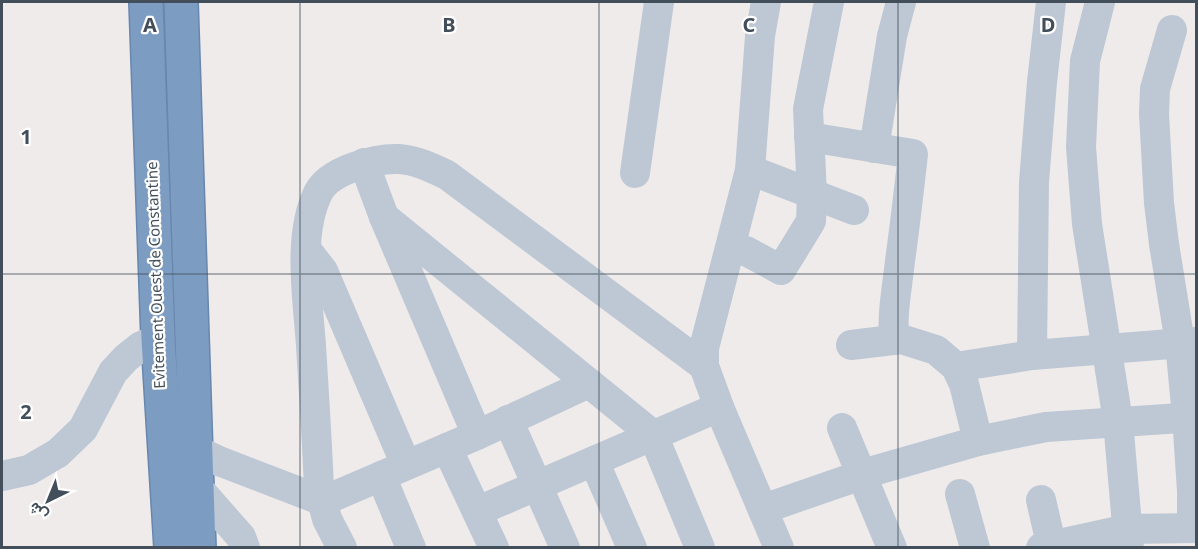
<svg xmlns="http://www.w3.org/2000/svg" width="1198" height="549" font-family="'Noto Sans',Vazirmatn,sans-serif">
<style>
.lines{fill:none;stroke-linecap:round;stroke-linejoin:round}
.highway-casing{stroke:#6887ae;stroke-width:36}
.minor{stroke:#bdc8d4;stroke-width:30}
.highway{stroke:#7d9cc2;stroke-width:33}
.grid{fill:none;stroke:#424f5b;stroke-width:1.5;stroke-opacity:0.55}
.labels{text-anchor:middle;stroke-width:4.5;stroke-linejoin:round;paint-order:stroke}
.street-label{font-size:15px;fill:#424f5b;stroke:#fff}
.grid-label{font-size:20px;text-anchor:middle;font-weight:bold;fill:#424f5b;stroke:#fff;stroke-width:4.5;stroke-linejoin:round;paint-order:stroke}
</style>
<rect width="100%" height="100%" fill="#efebeb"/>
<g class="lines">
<defs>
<g id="highway">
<polyline points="146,2 158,339 171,548"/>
<polyline points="181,2 199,548"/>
</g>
</defs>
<use href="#highway" class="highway-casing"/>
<g class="minor">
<polyline points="766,2 760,36 750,170 704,348 704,366 719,407 779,548"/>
<polyline points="1100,2 1085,61 1081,147 1087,224 1118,421 1129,548"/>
<polyline points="1172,30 1155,89 1154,114 1159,203 1164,244 1180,343 1187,416 1192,491 1192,528"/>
<path d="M 809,137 L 913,154 C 909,190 905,225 900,261 C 897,289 892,311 894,340"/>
<polyline points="874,148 892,36 901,2"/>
<polyline points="364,163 384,217 477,435"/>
<polyline points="750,170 854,210"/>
<polyline points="635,173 659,2"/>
<polyline points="384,217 653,435 700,548"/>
<polyline points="306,249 323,271 406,465"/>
<polyline points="746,251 781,270 811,221 812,195 808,109 829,2"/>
<polyline points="851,345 901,339 936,350 956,367 964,384 978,441"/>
<polyline points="1032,355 1034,182 1042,82 1051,2"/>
<polyline points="956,367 1032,355 1196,342"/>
<polyline points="508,420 565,548"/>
<polyline points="842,428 892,548"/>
<polyline points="447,448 494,548"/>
<polyline points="196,450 219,461 323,501 477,435 589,383"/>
<polyline points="594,461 632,548"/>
<polyline points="2,476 29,470 58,453 83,429 113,372 126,358 141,346 158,339"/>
<polyline points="381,476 411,548"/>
<polyline points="197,487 241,537 245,548"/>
<polyline points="960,494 975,548"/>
<polyline points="1041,500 1052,548"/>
<polyline points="763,509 873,471 978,441 1046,427 1196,417"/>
<polyline points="478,511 719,407"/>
<path d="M 342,548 L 327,519 L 319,488 C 317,441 314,393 311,346 C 308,300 297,236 318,193 C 329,170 376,158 399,159 C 416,160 432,168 447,175 L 704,366"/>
<polyline points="1041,548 1128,529 1196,528"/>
</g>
<use href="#highway" class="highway"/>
</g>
<path class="grid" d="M 300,2 L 300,548M 599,2 L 599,548M 898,2 L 898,548M 2,274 L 1196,274"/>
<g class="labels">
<g class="street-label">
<text transform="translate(156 275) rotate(-92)" y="5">Evitement Ouest de Constantine</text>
</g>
</g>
<g class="grid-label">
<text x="150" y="32">A</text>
<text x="449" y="32">B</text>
<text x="749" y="32">C</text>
<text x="1048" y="32">D</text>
<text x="26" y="144">1</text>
<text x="26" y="419">2</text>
</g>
<rect width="1198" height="549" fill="none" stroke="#424f5b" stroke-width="6"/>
<g transform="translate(48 501) rotate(223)" stroke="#ffffff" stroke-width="4.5" paint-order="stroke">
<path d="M0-4.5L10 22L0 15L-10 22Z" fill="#424f5b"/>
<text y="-9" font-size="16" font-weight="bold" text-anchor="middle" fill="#424f5b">ش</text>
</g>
</svg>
